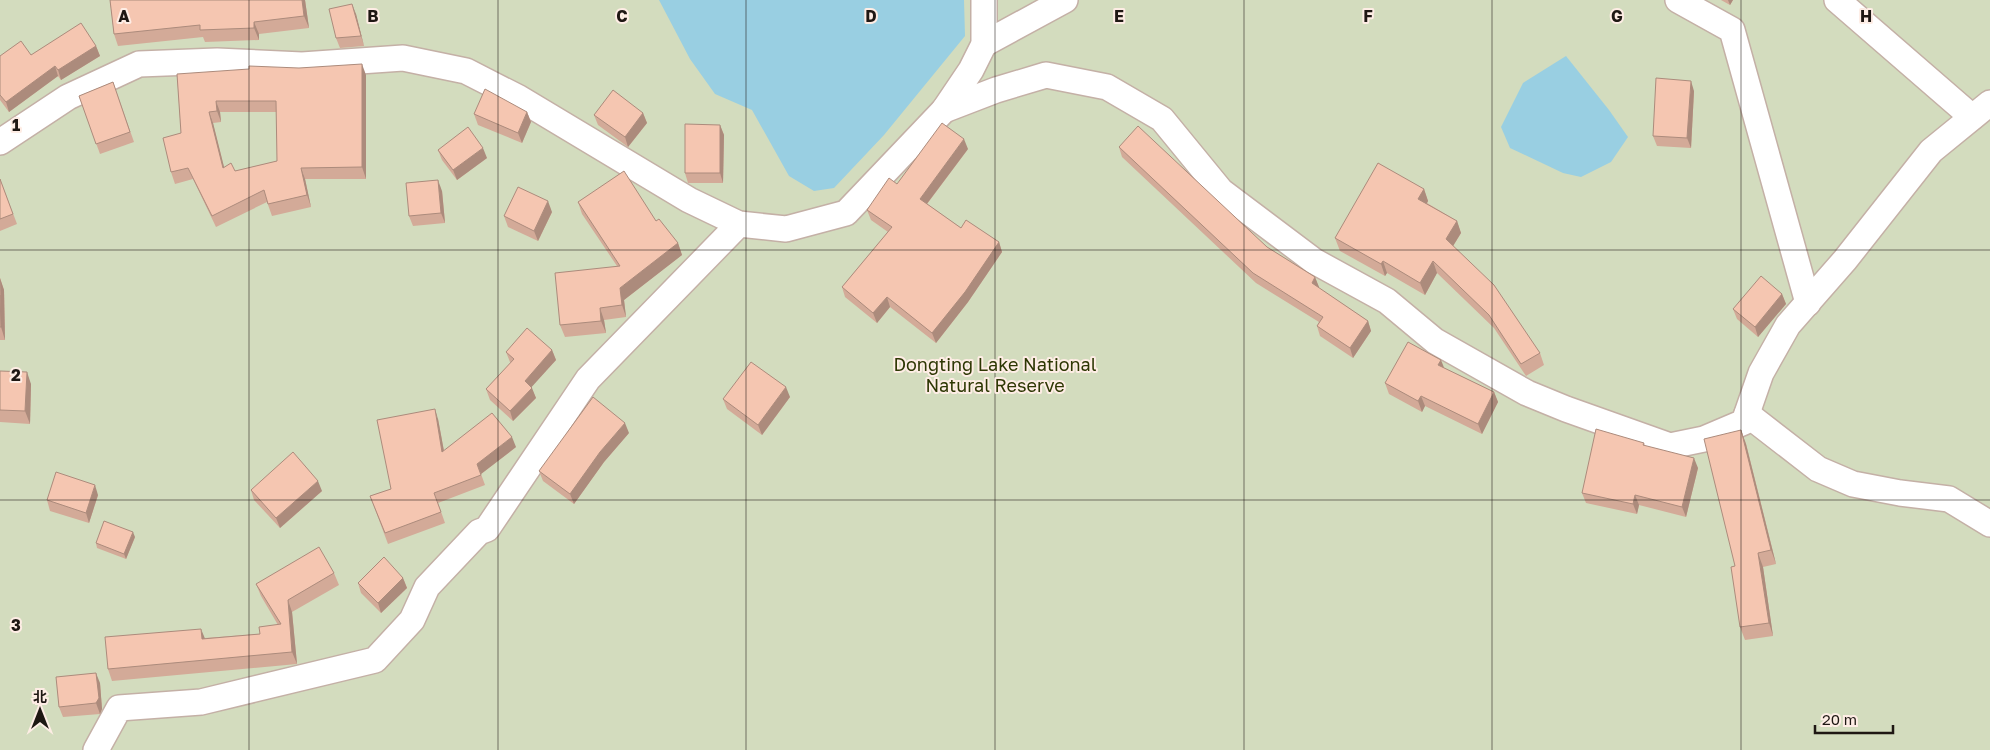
<svg xmlns="http://www.w3.org/2000/svg" width="1990" height="750" font-family="'Golos Text','Noto Sans SC',sans-serif">
<style>
.green{fill:#d3dcbe}
.water{fill:#99cfe2}
.lines{fill:none;stroke-linecap:round;stroke-linejoin:round}
.minor-casing{stroke:#c4b0a6;stroke-width:28}
.minor{stroke:#fff;stroke-width:25}
.wall{fill:#d3aa98;fill-rule:evenodd}
.shaded-wall{fill:#ac8b7c}
.building{fill:#f5c6b1;stroke:#ac8b7c;fill-rule:evenodd}
.grid{fill:none;stroke:#1e1713;stroke-width:1;stroke-opacity:0.55}
.labels{text-anchor:middle;stroke-width:4;stroke-linejoin:round;paint-order:stroke}
.park-label{font-size:18px;fill:#2d3703;stroke:#feede5}
.grid-label{font-size:16px;text-anchor:middle;font-weight:bold;fill:#1e1713;stroke:#feede5;stroke-width:4;stroke-linejoin:round;paint-order:stroke}
</style>
<rect width="100%" height="100%" fill="#feede5"/>
<rect class="green" x="0" y="0" width="1990" height="750"/>
<g class="water">
<polygon points="659,0 964,0 965,36 884,135 834,188 814,191 789,176 752,110 715,94 690,59"/>
<polygon points="1566,56 1609,110 1628,137 1611,162 1581,177 1563,173 1510,148 1501,127 1523,83"/>
</g>
<g class="lines">
<defs>
<g id="minor">
<polyline points="1678,0 1732,30 1808,303"/>
<polyline points="1837,0 1972,117"/>
<polyline points="984,44 1065,0"/>
<polyline points="944,110 996,90 1046,75 1107,87 1162,119 1221,191 1314,261 1387,301 1435,341 1527,393 1566,409 1670,446 1704,439 1744,422 1761,373 1788,325 1845,260 1931,151 1990,103"/>
<polyline points="0,142 68,97 139,64 217,61 302,65 403,58 466,71 519,98 689,200 739,224 786,229 846,213 944,110 971,70 984,44 984,0"/>
<polyline points="1747,414 1818,469 1853,484 1900,493 1949,499 1990,524"/>
<polyline points="96,750 119,708 201,702 375,660 412,620 427,587 479,532 487,529 588,379 739,224"/>
</g>
</defs>
<use href="#minor" class="minor-casing"/>
<use href="#minor" class="minor"/>
</g>
<g class="wall">
<polygon points="110,0 305,0 309,28 259,34 259,40 205,42 203,37 118,46 114,34"/>
<polygon points="1721,0 1733,0 1730,5"/>
<polygon points="356,14 364,46 340,48 336,38"/>
<polygon points="96,46 100,56 61,80 58,76 9,112 0,100 0,56 31,55"/>
<path d="M 177,74 L 366,75 L 366,179 L 305,179 L 311,207 L 272,216 L 267,202 L 216,227 L 193,179 L 175,184 L 171,172 L 181,133 ZM 220,112 L 277,112 L 277,161 L 235,171 L 224,167 L 213,123 L 221,122 Z"/>
<polygon points="113,82 134,142 100,154 79,96"/>
<polygon points="1694,91 1691,148 1657,146 1653,136"/>
<polygon points="527,112 531,122 522,143 478,125 474,114"/>
<polygon points="643,113 647,123 628,147 598,125 594,115"/>
<polygon points="720,125 724,135 723,183 688,183 685,173"/>
<polygon points="1119,147 1267,247 1315,277 1319,288 1368,321 1371,331 1353,358 1320,336 1317,326 1319,322 1256,283 1122,157"/>
<polygon points="968,149 927,204 961,228 999,242 1002,252 968,302 936,343 890,307 877,323 845,297 842,287 888,232 871,220 867,210 897,184"/>
<polygon points="438,150 487,158 457,180 442,160"/>
<polygon points="0,179 17,224 0,231"/>
<polygon points="1424,189 1428,201 1427,203 1457,221 1461,233 1453,246 1540,353 1544,365 1526,376 1494,328 1437,273 1425,295 1387,273 1385,276 1340,251 1335,238"/>
<polygon points="442,191 445,223 413,226 409,216"/>
<polygon points="578,202 656,221 678,243 682,255 624,300 626,317 604,320 606,333 565,337 560,325 617,266 582,214"/>
<polygon points="552,212 538,241 508,227 504,216"/>
<polygon points="0,278 4,290 5,340 0,340"/>
<polygon points="1782,294 1786,304 1758,337 1737,319 1733,309"/>
<polygon points="552,350 556,360 531,387 536,398 513,421 490,400 486,389 511,363 510,362 506,352"/>
<polygon points="1444,368 1494,392 1498,402 1482,434 1425,406 1422,412 1389,394 1385,383"/>
<polygon points="0,371 31,384 30,424 0,422"/>
<polygon points="790,397 762,435 727,409 723,399"/>
<polygon points="438,419 444,451 516,447 481,474 485,485 438,503 445,523 388,544 370,496 391,489"/>
<polygon points="1741,430 1746,444 1776,564 1763,567 1773,636 1745,640 1740,627 1735,566"/>
<polygon points="629,433 604,462 574,504 543,481 539,471"/>
<polygon points="1644,443 1645,446 1698,468 1686,517 1639,505 1637,514 1586,503 1582,493"/>
<polygon points="251,490 322,491 280,528 254,500"/>
<polygon points="98,495 89,523 50,511 47,500"/>
<polygon points="135,537 126,559 97,548 96,543"/>
<polygon points="334,573 339,585 292,612 297,664 112,681 108,669 205,638 260,634 278,625 261,596 256,584"/>
<polygon points="403,578 407,588 381,613 361,593 358,583"/>
<polygon points="100,683 102,709 100,714 63,717 59,707"/>
</g>
<g class="shaded-wall">
<polygon points="302,0 305,0 309,28 304,16"/>
<polygon points="1728,0 1733,0 1730,5"/>
<polygon points="352,4 356,14 364,46 361,36"/>
<polygon points="254,22 259,34 259,40 254,28"/>
<polygon points="96,46 100,56 61,80 58,70"/>
<polygon points="362,64 366,75 366,179 362,167"/>
<polygon points="55,66 58,76 9,112 6,102"/>
<polygon points="1691,81 1694,91 1691,148 1687,138"/>
<polygon points="216,101 220,112 221,122 217,111"/>
<polygon points="209,112 213,123 227,179 223,168"/>
<polygon points="527,112 531,122 522,143 518,133"/>
<polygon points="643,113 647,123 628,147 625,137"/>
<polygon points="720,125 724,135 723,183 720,173"/>
<polygon points="964,139 968,149 923,209 920,199"/>
<polygon points="483,148 487,158 457,180 453,170"/>
<polygon points="301,168 305,179 311,207 307,195"/>
<polygon points="438,180 442,191 445,223 441,213"/>
<polygon points="1424,189 1428,201 1423,211 1418,199"/>
<polygon points="548,201 552,212 538,241 534,231"/>
<polygon points="1457,221 1461,233 1450,251 1446,239"/>
<polygon points="999,242 1002,252 968,302 936,343 932,333"/>
<polygon points="678,243 682,255 624,300 626,317 622,305 620,288"/>
<polygon points="1383,261 1387,273 1385,276 1381,264"/>
<polygon points="1433,261 1437,273 1425,295 1420,283"/>
<polygon points="1315,277 1319,287 1315,293 1312,283"/>
<polygon points="0,278 4,290 5,340 1,327"/>
<polygon points="1782,294 1786,304 1758,337 1755,327"/>
<polygon points="887,297 890,307 877,323 873,313"/>
<polygon points="600,308 604,320 606,333 601,321"/>
<polygon points="1368,321 1371,331 1353,358 1350,348"/>
<polygon points="552,350 556,360 528,391 525,381"/>
<polygon points="1441,360 1445,370 1438,365"/>
<polygon points="27,372 31,384 30,424 25,411"/>
<polygon points="786,387 790,397 762,435 758,425"/>
<polygon points="532,388 536,398 513,421 510,411"/>
<polygon points="1494,392 1498,402 1482,434 1478,424"/>
<polygon points="1421,396 1425,406 1422,412 1418,401"/>
<polygon points="435,409 438,419 446,462 442,452"/>
<polygon points="625,423 629,433 604,462 574,504 570,494 600,452"/>
<polygon points="1741,430 1746,444 1776,564 1771,550"/>
<polygon points="512,437 516,447 481,474 477,464"/>
<polygon points="1694,458 1698,468 1686,517 1682,507"/>
<polygon points="318,481 322,491 280,528 276,518"/>
<polygon points="95,485 98,495 89,523 86,513"/>
<polygon points="1635,495 1639,505 1637,514 1633,504"/>
<polygon points="133,532 135,537 126,559 124,554"/>
<polygon points="1758,553 1763,567 1773,636 1769,623"/>
<polygon points="403,578 407,588 381,613 378,603"/>
<polygon points="288,600 292,612 297,664 292,652"/>
<polygon points="201,629 206,641 202,639"/>
<polygon points="96,673 100,683 102,709 100,714 96,703"/>
</g>
<g class="building">
<polygon points="110,0 302,0 304,16 254,22 254,28 200,30 200,25 114,34"/>
<polygon points="352,4 361,36 336,38 329,9"/>
<polygon points="81,23 96,46 58,70 55,66 6,102 0,95 0,56 21,41 31,55"/>
<path d="M 362,64 L 362,167 L 301,168 L 307,195 L 268,204 L 264,190 L 212,216 L 188,168 L 171,172 L 163,138 L 181,133 L 177,74 L 249,69 L 249,66 L 299,68 ZM 216,101 L 276,101 L 277,161 L 235,171 L 231,163 L 223,168 L 209,112 L 217,111 Z"/>
<polygon points="1656,78 1691,81 1687,138 1653,136"/>
<polygon points="113,82 130,132 96,144 79,96"/>
<polygon points="485,89 527,112 518,133 474,114"/>
<polygon points="613,90 643,113 625,137 594,115"/>
<polygon points="942,123 964,139 920,199 961,228 966,220 999,242 965,292 932,333 887,297 873,313 842,287 892,227 867,210 889,178 897,184"/>
<polygon points="685,124 720,125 720,173 685,173"/>
<polygon points="1138,126 1267,247 1315,277 1312,283 1368,321 1350,348 1317,326 1323,317 1253,273 1119,147"/>
<polygon points="468,127 483,148 453,170 438,150"/>
<polygon points="1378,163 1424,189 1418,199 1457,221 1446,239 1494,285 1540,353 1521,364 1489,315 1433,261 1420,283 1383,261 1381,264 1335,238"/>
<polygon points="624,171 656,221 659,219 678,243 620,288 622,305 600,308 601,321 560,325 555,273 620,266 578,202"/>
<polygon points="0,179 13,214 0,219"/>
<polygon points="438,180 441,213 409,216 406,183"/>
<polygon points="518,187 548,201 534,231 504,216"/>
<polygon points="1761,276 1782,294 1755,327 1733,309"/>
<polygon points="0,295 1,327 0,327"/>
<polygon points="527,328 552,350 525,381 532,388 510,411 486,389 514,359 506,352"/>
<polygon points="1408,342 1441,360 1438,365 1494,392 1478,424 1421,396 1418,401 1385,383"/>
<polygon points="751,362 786,387 758,425 723,399"/>
<polygon points="0,371 27,372 25,411 0,410"/>
<polygon points="593,397 625,423 600,452 570,494 539,471"/>
<polygon points="435,409 442,452 492,413 512,437 477,464 481,475 434,493 441,512 385,533 370,496 391,489 377,420"/>
<polygon points="1596,429 1644,443 1643,445 1694,458 1682,507 1635,495 1633,504 1582,493"/>
<polygon points="1741,430 1771,550 1758,553 1769,623 1740,627 1731,567 1735,566 1704,439"/>
<polygon points="293,452 318,481 276,518 251,490"/>
<polygon points="56,472 95,485 86,513 47,500"/>
<polygon points="104,521 133,532 124,554 96,543"/>
<polygon points="319,547 334,573 288,600 292,652 108,669 105,637 201,629 202,639 260,634 259,627 281,624 256,584"/>
<polygon points="384,557 403,578 378,603 358,583"/>
<polygon points="96,673 99,698 96,703 59,707 56,677"/>
</g>
<path class="grid" d="M 249,0 L 249,750M 498,0 L 498,750M 746,0 L 746,750M 995,0 L 995,750M 1244,0 L 1244,750M 1492,0 L 1492,750M 1741,0 L 1741,750M 0,250 L 1990,250M 0,500 L 1990,500"/>
<g class="labels">
<g class="park-label">
<text x="995" y="371">Dongting Lake National<tspan x="995" dy="21">Natural Reserve</tspan></text>
</g>
</g>
<g class="grid-label">
<text x="124" y="22">A</text>
<text x="373" y="22">B</text>
<text x="622" y="22">C</text>
<text x="871" y="22">D</text>
<text x="1119" y="22">E</text>
<text x="1368" y="22">F</text>
<text x="1617" y="22">G</text>
<text x="1866" y="22">H</text>
<text x="16" y="131">1</text>
<text x="16" y="381">2</text>
<text x="16" y="631">3</text>
</g>
<g transform="translate(40 710)" stroke="#feede5" stroke-width="4" paint-order="stroke">
<path d="M0-4L9 19L0 12L-9 19Z" fill="#1e1713"/>
<text y="-8" font-size="14" font-weight="bold" text-anchor="middle" fill="#1e1713">北</text>
</g>
<path d="M1815 725v8h78v-8" fill="none" stroke="#1e1713" stroke-width="2.5"/>
<text x="1822" y="725" font-size="15" fill="#1e1713" stroke="#feede5" stroke-width="4" paint-order="stroke">20 m</text>
</svg>
